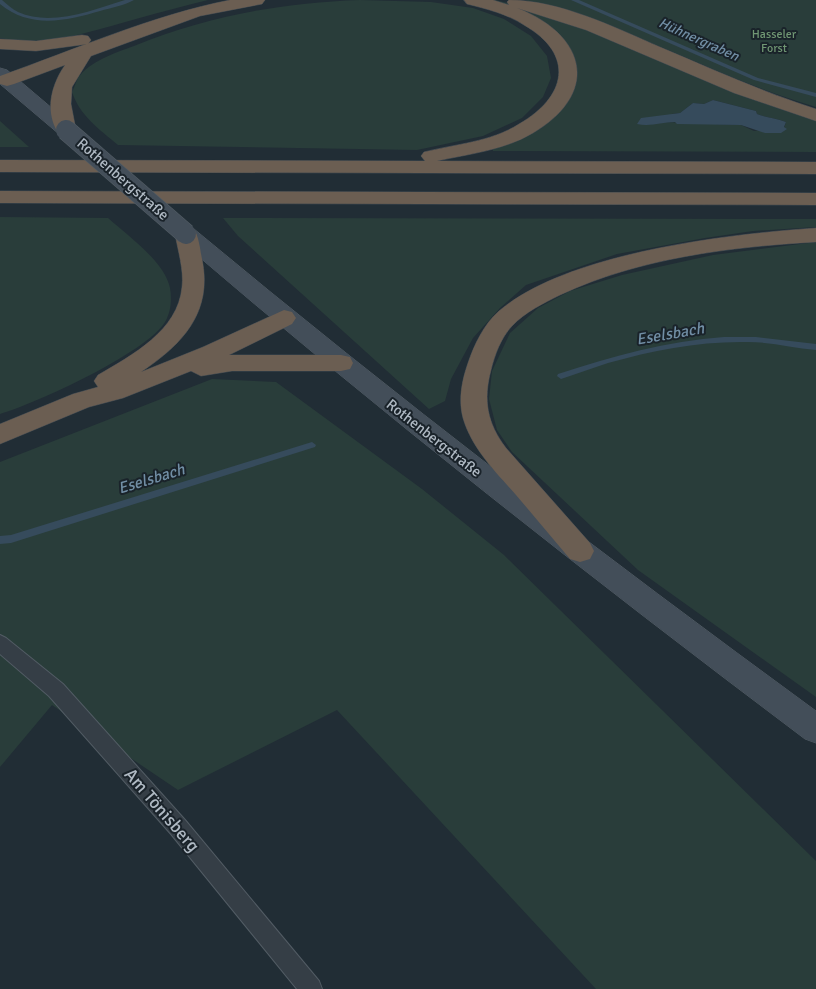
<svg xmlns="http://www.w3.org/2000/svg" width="816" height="989" font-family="Signika,sans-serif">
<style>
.green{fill:#293d3a;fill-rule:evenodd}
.water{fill:#364b5c}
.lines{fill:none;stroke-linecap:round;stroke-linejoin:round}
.stream{fill:#364b5c;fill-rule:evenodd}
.service-casing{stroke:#525c64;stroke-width:2}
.secondary-casing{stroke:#525c64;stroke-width:1}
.motorway-casing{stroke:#3f4951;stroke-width:1}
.service{fill:#353e46;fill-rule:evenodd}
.secondary{fill:#434e59;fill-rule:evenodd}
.motorway{fill:#6b5e52;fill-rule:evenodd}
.secondary-bridge-casing{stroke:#525c64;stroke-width:21;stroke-linecap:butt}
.secondary-bridge{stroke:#434e59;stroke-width:20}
.labels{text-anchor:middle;stroke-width:4;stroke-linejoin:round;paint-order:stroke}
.far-park-label{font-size:12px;fill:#709673;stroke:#1a232a}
.far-water-label{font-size:14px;font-style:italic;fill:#718ea5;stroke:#1a232a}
.street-label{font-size:15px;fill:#afb9c3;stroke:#1a232a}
.water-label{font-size:16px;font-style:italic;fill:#718ea5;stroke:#1a232a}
.near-street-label{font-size:18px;fill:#afb9c3;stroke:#1a232a}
</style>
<rect width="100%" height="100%" fill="#212d35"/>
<g class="green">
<path d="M 0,0 L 208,0 C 184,6 160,12 136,19 C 91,31 48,48 0,38 Z"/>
<path d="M 360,0 L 431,2 L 473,8 L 504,19 L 531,36 L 547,56 L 551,78 L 543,97 L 522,118 L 483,136 L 417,150 L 118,145 C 99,129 80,116 72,92 C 74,88 76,82 78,78 C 90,61 115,53 134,46 C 208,16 280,3 360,0 Z"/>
<path d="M 495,0 L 539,10 L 816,119 L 816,152 L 493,151 L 493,147 L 558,111 L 566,47 L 491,2 ZM 713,100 L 756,111 L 757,114 C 768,118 776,118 786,122 L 784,128 L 754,131 L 741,125 L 665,122 L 672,114 L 680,113 L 693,103 L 704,104 Z"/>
<path d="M 524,0 L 816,0 L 816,107 C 716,78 626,23 524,0 Z"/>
<polygon points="0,121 29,147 0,147"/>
<path d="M 0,217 L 108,218 C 127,235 165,262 170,288 C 172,299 171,312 165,322 C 146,353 37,403 0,414 Z"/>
<polygon points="223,218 816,219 816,227 753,231 705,238 617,254 526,285 500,308 473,338 451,379 445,401 429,409 238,236"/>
<polygon points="816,242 816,697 638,570 512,452 497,430 489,399 492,371 510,333 538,308 570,291 622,275 713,255"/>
<polygon points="212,379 276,382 422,489 504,555 816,861 816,989 596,989 337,710 178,790 52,705 0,767 0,462"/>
</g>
<path class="water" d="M 713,100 L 756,111 L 757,114 C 767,118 776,118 786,122 L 784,127 L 787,129 L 781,133 L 765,133 L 741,125 L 677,124 L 675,122 C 661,122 651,127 637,124 L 641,118 L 680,113 L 693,103 L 704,104 Z"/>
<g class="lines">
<g class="stream">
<path d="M 0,0 L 2,0 C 7,4 12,9 18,12 C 51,27 93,10 125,0 L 134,0 C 125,5 111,8 100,11 C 66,21 30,29 0,4 Z"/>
<polygon points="571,0 579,0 758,78 816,93 816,97 754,80"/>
<path d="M 724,337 L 756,337 L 816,344 L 816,350 C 793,348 771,342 748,342 C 700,341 654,350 608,363 C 592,368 577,374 561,379 L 557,376 L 558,374 C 613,356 667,341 724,337 Z"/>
<polygon points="312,442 316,445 315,447 11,543 0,544 0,536 11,535"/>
</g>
<defs>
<polygon id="service" points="0,635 6,638 63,684 185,820 319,981 322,989 297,989 171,834 49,696 0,654"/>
<g id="secondary">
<polygon points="0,68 7,70 73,126 76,130 73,134 66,136 59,134 0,84"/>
<path d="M 186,227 L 194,229 C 396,397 604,556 816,711 L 816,743 L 805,739 C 591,578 381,413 178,239 L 175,234 L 178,229 Z"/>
</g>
<g id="motorway">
<path d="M 230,0 L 265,0 L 262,4 L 200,16 L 91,56 L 72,87 L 71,104 L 76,130 L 73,134 L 66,136 L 59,134 C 44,113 51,85 65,65 L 14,84 L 7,86 L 0,84 L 0,76 C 74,50 153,15 230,0 Z"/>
<path d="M 464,0 L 493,0 L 509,5 L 507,2 L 509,0 C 559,0 614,27 660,47 C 712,69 763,92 816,109 L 816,121 L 734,93 L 586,30 L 517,8 C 585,34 602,92 533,133 C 505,150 469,154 437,161 L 816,162 L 816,174 L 0,172 L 0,160 L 425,161 L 421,156 L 424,152 C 455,144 491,142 519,124 C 566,97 576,55 524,25 C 507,14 487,9 467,4 Z"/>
<polygon points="82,35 88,36 91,40 88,44 36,51 0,49 0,39 36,41"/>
<polygon points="0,191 816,193 816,205 0,203"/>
<path d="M 186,227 L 194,229 C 199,237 200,249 202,259 C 213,312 183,344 141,372 L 203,347 L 284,310 L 292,312 L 296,318 L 292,324 L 229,355 L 341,355 L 350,357 L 353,363 L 350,369 L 341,371 L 232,371 L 201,376 L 191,371 L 123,398 L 89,407 L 0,444 L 0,424 L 73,394 L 98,387 L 94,381 L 98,375 C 132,355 178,331 182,287 C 184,270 178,251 175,234 L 178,229 Z"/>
<path d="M 816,228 L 816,242 C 730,247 639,258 560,295 C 544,303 525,312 512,326 C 501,338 495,354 491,370 C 483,400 487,423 506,448 L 590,543 L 594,551 L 590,559 L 580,562 L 570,559 C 552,538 534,516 516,495 C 496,472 472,449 463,418 C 458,400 462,380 468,363 C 474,345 484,324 499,311 C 567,253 727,234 816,228 Z"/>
</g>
</defs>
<use href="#service" class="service-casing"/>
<use href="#secondary" class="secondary-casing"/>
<use href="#motorway" class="motorway-casing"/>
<use href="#service" class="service"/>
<use href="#secondary" class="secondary"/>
<use href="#motorway" class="motorway"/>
<defs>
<polyline id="secondary-bridge" points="66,130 186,234"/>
</defs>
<use href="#secondary-bridge" class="secondary-bridge-casing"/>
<use href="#secondary-bridge" class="secondary-bridge"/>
</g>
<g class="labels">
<g class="far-park-label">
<text x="774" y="38">Hasseler<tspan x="774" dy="14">Forst</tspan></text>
</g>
<g class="far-water-label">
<text transform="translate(699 39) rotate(24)" y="5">Hühnergraben</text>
</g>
<g class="street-label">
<text transform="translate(123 179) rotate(41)" y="5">Rothenbergstraße</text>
<text transform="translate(434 438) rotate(38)" y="5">Rothenbergstraße</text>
</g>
<g class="water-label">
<text transform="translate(670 333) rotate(-10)" y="6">Eselsbach</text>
<text transform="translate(151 478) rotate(-17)" y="6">Eselsbach</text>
</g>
<g class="near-street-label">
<text transform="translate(162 810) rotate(49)" y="6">Am Tönisberg</text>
</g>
</g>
</svg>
